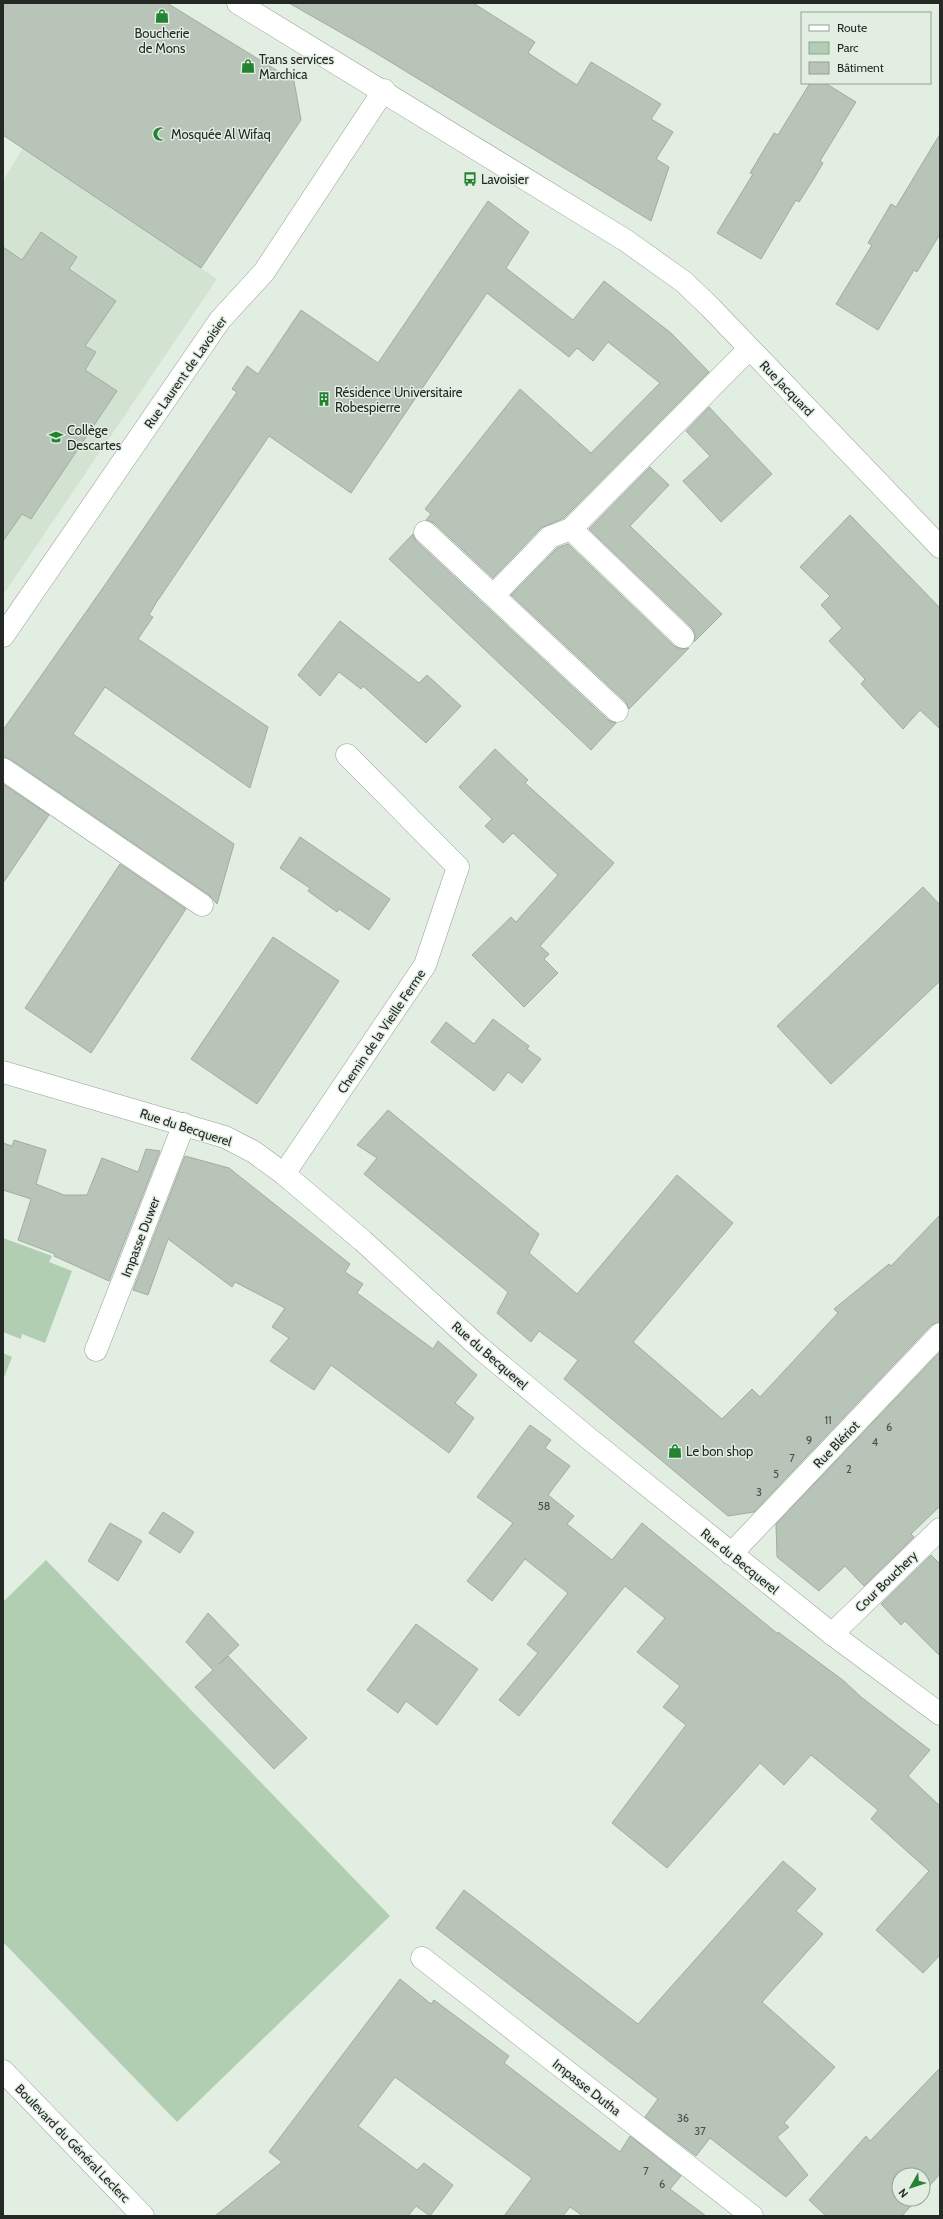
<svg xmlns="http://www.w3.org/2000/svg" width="943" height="2219" font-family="Cabin,sans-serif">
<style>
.built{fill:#d2e3d2}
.green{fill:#b1ceb2}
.building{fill:#b9c4b9;stroke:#a2ada2}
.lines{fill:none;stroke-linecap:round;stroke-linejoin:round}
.minor-casing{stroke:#96a196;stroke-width:23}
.minor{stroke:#fff;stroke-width:22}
.labels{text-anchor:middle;stroke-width:3;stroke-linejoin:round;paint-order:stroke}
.number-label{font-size:11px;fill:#4a504a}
.poi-label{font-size:13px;fill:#252925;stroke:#e2eee2;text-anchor:start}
.street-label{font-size:13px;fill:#252925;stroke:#e2eee2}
</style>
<rect width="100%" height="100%" fill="#e2eee2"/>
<polygon class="built" points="23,148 217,279 3,595 3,181"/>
<g class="green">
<polygon points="3,1238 52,1256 49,1262 72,1271 45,1343 22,1334 21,1339 3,1332"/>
<polygon points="3,1353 12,1357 3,1380"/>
<polygon points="46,1560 390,1916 177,2122 3,1942 3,1602"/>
</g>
<g class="building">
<polygon points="3,3 167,3 294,81 301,120 201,268 3,135"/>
<polygon points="289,3 473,3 535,42 528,53 577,85 591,62 661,104 651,119 673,132 656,159 669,167 651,221 366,47"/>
<polygon points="810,83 825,83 856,102 820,161 823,163 813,180 799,202 796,200 761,259 717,233 753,174 750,173 774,133 778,135"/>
<polygon points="940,134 940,234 917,272 914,270 878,330 836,304 872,245 868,243 891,204 896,207"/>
<polygon points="488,201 529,232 506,268 573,320 604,281 671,333 709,372 564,518 541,528 493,578 434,523 426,520 431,514 425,509 520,389 591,453 660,383 608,342 593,361 577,348 569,357 487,293 351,493 269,436 156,603 149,615 153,617 138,639 268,727 250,788 105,687 73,734 234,844 217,904 209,895 10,759 3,757 3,730 105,585 237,392 232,389 247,366 258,374 301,310 378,363"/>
<polygon points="41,232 77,257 69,269 116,301 85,346 96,352 85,370 117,391 31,519 22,514 3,541 3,247 22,260"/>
<polygon points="709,407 772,474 721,522 683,481 710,456 686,431"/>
<polygon points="650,467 669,485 630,526 722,614 694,642 695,634 692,628 589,529"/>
<polygon points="850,515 940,608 940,729 920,710 903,729 861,684 865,679 829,641 842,628 821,605 830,596 800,567"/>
<polygon points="413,534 416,541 608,720 616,723 591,750 389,559"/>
<polygon points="568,544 674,646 680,649 689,648 629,709 626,702 511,595 557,548"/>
<polygon points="340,621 419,683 427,675 461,706 426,743 363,686 361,689 339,672 320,696 298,675"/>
<polygon points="495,749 528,780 525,783 614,863 540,946 549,954 544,959 558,973 524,1007 472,955 511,917 516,922 558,875 513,833 503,843 485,826 492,819 459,787"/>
<polygon points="3,784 49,815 3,883"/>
<polygon points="300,837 390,899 369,930 339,909 337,912 308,891 310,888 280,868"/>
<polygon points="120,864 186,909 91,1053 25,1008"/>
<polygon points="923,887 940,905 940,981 831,1084 777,1026"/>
<polygon points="273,937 339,981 257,1104 191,1059"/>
<polygon points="493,1019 529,1046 527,1049 541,1059 522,1083 508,1072 494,1091 431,1042 446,1022 474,1044"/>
<polygon points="388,1110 539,1234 529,1253 577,1294 677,1175 733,1223 633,1342 722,1419 752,1389 760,1397 838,1313 834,1309 889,1264 891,1266 940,1215 940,1322 931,1325 754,1512 728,1516 564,1379 578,1360 539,1331 531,1342 497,1313 508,1292 364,1174 377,1158 357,1145"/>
<polygon points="14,1140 46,1150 36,1184 64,1195 87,1195 102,1158 138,1172 146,1149 160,1151 109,1281 54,1256 55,1254 18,1240 31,1199 3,1190 3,1143 12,1146"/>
<polygon points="185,1156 229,1168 350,1264 345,1272 363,1284 357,1293 433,1349 438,1341 477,1375 455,1403 474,1418 449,1453 331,1365 314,1390 270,1361 289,1338 272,1327 285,1308 235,1282 232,1287 168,1239 148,1295 133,1290"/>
<polygon points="940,1352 940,1506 911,1534 914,1537 864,1586 845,1566 819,1591 777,1557 776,1524"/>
<polygon points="530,1425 551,1440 545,1448 570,1466 548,1495 574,1516 567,1524 612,1560 642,1523 778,1634 778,1632 844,1681 861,1697 930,1750 908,1776 940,1806 940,1955 923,1973 876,1930 929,1871 871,1819 878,1810 811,1755 784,1785 760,1763 667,1868 612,1823 686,1725 663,1707 680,1686 637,1652 665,1618 625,1586 519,1716 499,1700 538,1653 527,1644 568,1593 525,1559 492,1601 467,1581 513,1523 477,1497"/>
<polygon points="163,1512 194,1532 180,1553 149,1533"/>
<polygon points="110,1523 142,1541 118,1581 88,1561"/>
<polygon points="931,1555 940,1564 940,1656 905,1621 901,1625 881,1604"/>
<polygon points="208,1613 239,1645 219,1664 228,1656 307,1738 274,1769 195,1687 213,1670 186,1642"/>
<polygon points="416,1624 478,1669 437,1725 406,1701 398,1713 367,1690"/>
<polygon points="783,1861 816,1889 796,1911 823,1934 762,2002 835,2067 784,2123 789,2127 777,2137 808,2175 786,2197 710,2138 696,2156 645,2117 658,2099 436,1928 464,1890 638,2024"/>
<polygon points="400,1979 431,2004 434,2000 509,2056 504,2063 620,2152 630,2136 681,2176 670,2189 706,2216 583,2216 570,2207 563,2216 504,2216 532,2178 395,2077 358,2126 417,2170 424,2163 453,2185 430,2216 416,2206 408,2216 215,2216 282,2162 269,2152"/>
<polygon points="940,2068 940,2174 923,2193 923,2175 899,2175 899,2199 917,2199 902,2216 826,2216 809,2200 866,2136 870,2141"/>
</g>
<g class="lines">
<defs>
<g id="minor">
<polyline points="238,3 625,240 684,282 711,308 940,547"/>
<polyline points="571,529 683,637"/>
<polyline points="425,532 617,711"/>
<polyline points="494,595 550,537 571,529 749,349"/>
<polyline points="3,636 220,320 264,272 384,90"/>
<polyline points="3,769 202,905"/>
<polyline points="3,1072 225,1137 254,1152 284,1174 363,1241 479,1347 587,1437 832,1634 940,1714"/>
<polyline points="284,1174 425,965 458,867 347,755"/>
<polyline points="96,1350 184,1124"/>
<polyline points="731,1554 940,1334"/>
<polyline points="832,1634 940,1529"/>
<polyline points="422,1958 752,2216"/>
<polyline points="3,2071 143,2216"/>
</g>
</defs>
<use href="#minor" class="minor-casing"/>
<use href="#minor" class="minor"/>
</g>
<defs>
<symbol id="shop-bare" viewBox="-9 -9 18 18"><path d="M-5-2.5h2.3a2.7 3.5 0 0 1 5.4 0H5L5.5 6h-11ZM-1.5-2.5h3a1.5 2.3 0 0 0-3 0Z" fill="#258233" stroke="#e2eee2" stroke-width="2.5" paint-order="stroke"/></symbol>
<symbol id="mosque-bare" viewBox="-9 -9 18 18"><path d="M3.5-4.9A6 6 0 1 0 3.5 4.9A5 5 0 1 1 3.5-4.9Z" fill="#258233" stroke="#e2eee2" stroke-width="2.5" paint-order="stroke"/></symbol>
<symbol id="bus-bare" viewBox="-9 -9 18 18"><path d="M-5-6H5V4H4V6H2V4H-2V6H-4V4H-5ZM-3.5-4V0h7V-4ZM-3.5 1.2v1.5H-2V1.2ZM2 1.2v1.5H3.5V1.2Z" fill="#258233" stroke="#e2eee2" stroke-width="2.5" paint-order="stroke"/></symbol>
<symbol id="building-bare" viewBox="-9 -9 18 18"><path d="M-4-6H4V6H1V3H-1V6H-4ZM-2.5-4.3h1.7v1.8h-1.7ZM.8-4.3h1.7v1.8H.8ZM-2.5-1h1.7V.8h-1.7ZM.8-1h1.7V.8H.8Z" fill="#258233" stroke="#e2eee2" stroke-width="2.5" paint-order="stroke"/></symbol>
<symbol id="school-bare" viewBox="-9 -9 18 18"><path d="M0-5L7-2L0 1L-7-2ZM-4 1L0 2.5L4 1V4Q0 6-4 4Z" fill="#258233" stroke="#e2eee2" stroke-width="2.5" paint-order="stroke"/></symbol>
</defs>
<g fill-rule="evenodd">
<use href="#shop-bare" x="152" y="6" width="20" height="20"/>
<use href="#shop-bare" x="238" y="56" width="20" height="20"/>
<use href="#mosque-bare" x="150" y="124" width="20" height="20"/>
<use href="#bus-bare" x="460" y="169" width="20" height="20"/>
<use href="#building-bare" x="314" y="389" width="20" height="20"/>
<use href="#school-bare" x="46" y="427" width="20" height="20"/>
<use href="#shop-bare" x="665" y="1441" width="20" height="20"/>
</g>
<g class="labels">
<g class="number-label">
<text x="828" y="1424">11</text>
<text x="889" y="1431">6</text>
<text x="809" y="1444">9</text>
<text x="875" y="1446">4</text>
<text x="792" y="1462">7</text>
<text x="849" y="1473">2</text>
<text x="776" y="1478">5</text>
<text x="759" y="1496">3</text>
<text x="544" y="1510">58</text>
<text x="683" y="2122">36</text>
<text x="700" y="2135">37</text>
<text x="646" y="2175">7</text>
<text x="662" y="2188">6</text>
</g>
<g class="poi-label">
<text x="162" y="38" text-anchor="middle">Boucherie<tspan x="162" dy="15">de Mons</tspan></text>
<text x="259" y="64">Trans services<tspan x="259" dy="15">Marchica</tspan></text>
<text x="171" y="139">Mosquée Al Wifaq</text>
<text x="481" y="184">Lavoisier</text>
<text x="335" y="397">Résidence Universitaire<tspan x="335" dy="15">Robespierre</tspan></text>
<text x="67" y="435">Collège<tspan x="67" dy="15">Descartes</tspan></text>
<text x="686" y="1456">Le bon shop</text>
</g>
<g class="street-label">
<text transform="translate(185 372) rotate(-55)" y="5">Rue Laurent de Lavoisier</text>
<text transform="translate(787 388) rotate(46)" y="5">Rue Jacquard</text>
<text transform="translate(381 1031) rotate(-56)" y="5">Chemin de la Vieille Ferme</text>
<text transform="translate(186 1127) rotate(18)" y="5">Rue du Becquerel</text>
<text transform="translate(140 1237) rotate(-69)" y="5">Impasse Duwer</text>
<text transform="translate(490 1355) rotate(41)" y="5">Rue du Becquerel</text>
<text transform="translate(836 1444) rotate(-46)" y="5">Rue Blériot</text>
<text transform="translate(740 1561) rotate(39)" y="5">Rue du Becquerel</text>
<text transform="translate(886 1581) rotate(-44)" y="5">Cour Bouchery</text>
<text transform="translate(587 2087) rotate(38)" y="5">Impasse Dutha</text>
<text transform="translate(73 2143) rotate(46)" y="5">Boulevard du Général Leclerc</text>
</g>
</g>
<rect width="943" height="2219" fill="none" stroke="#252925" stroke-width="8"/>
<rect x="801" y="12" width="130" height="72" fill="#e2eee2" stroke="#969f96"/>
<rect x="809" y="25" width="20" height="6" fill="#ffffff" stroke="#969f96"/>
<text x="837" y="32" font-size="12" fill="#252925">Route</text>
<rect x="809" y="42" width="20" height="12" fill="#b1ceb2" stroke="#969f96"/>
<text x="837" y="52" font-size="12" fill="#252925">Parc</text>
<rect x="809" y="62" width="20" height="12" fill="#b9c4b9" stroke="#969f96"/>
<text x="837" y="72" font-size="12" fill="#252925">Bâtiment</text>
<g transform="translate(911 2187) rotate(231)"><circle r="19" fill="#e2eee2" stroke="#969f96"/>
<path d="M0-3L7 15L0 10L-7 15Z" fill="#258233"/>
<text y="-6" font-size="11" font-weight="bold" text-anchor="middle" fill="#252925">N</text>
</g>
</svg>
